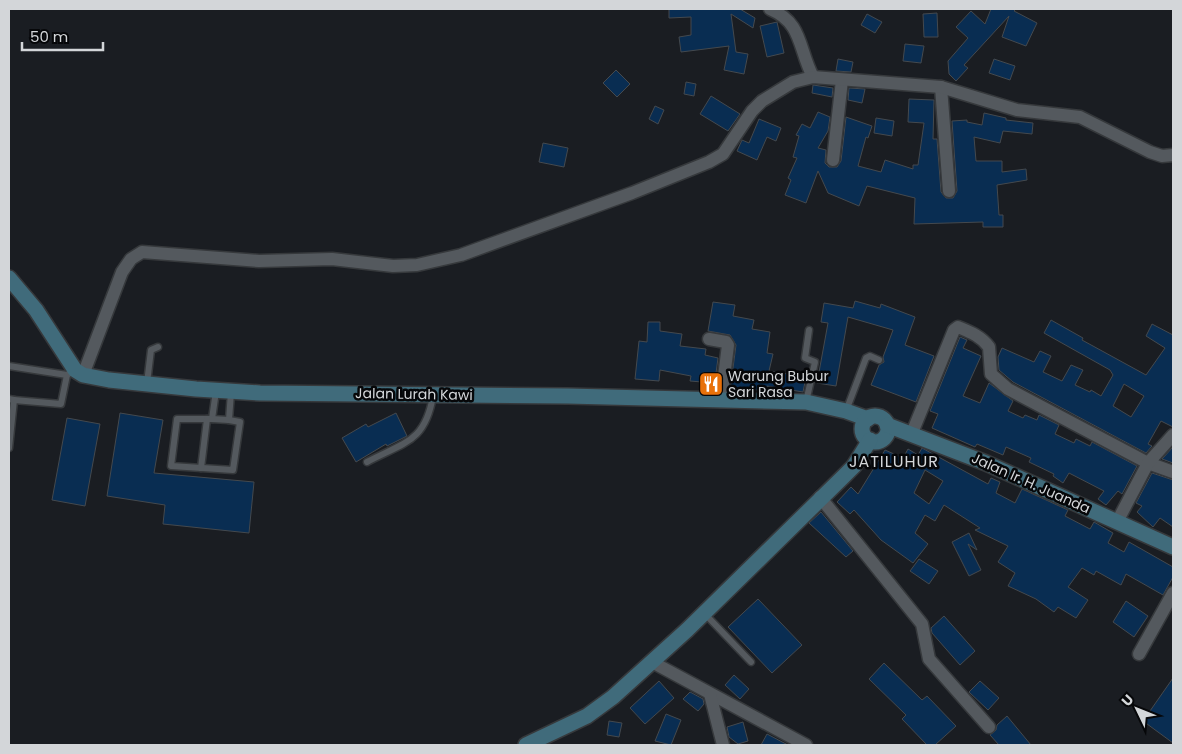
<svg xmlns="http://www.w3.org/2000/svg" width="1182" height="754" font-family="Poppins,sans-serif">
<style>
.building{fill:#092d52;stroke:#44494e;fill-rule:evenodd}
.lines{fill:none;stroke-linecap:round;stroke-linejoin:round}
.lane-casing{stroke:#36393c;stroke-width:9}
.street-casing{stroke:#36393c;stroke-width:15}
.secondary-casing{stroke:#36393c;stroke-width:18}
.lane{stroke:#54595e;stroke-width:6}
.street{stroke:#54595e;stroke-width:12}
.secondary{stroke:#406b7b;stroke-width:15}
.labels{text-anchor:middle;stroke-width:5;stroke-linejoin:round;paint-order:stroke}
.poi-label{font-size:14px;fill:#d3d6d9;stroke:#060709;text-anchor:start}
.street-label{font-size:14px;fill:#d3d6d9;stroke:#060709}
.quarter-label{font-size:16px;letter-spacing:1px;fill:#d3d6d9;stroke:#060709}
</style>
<rect width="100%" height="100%" fill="#1a1d22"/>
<g class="building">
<polygon points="669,9 740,9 755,18 753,28 731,14 736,52 748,54 744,74 724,70 729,46 681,52 679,37 691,35 691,17 669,18"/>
<polygon points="991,9 1016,9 1014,11 1037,23 1026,46 1002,37 1009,16 964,65 968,68 956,81 949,74 948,61 968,38 956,27 971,11 985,24"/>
<polygon points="937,13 938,37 924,37 923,14"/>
<polygon points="867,14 882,22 875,33 861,25"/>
<polygon points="777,22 784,53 767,57 760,26"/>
<polygon points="905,44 924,46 921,63 903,61"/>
<polygon points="838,59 853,62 851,72 836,71"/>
<polygon points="994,59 1015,66 1010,80 989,73"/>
<polygon points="616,70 630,84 617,97 603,83"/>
<polygon points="686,82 696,84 694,96 684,94"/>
<polygon points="813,85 833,88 832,97 812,93"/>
<polygon points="849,88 865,89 862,103 848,100"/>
<polygon points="711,96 740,114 728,131 700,114"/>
<polygon points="909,99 934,100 933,139 937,139 941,192 946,198 953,198 957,191 952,121 967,120 967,122 982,125 984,113 1006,118 1006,120 1033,123 1032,134 1003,131 1000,143 974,137 976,161 1002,161 1002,172 1026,169 1027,180 997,185 999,215 1003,215 1003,227 983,227 983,222 914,224 915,198 867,186 859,206 828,193 818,171 806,203 785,195 791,180 788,178 797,158 793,157 799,136 796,135 802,124 810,128 818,112 830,117 828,131 818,148 826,150 825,163 829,167 837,167 841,161 846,117 872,126 868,138 866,137 858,166 881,172 885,160 913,169 913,165 918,165 924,123 908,122"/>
<polygon points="655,106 664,110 658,124 649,119"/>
<polygon points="876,118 894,121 892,136 874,133"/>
<polygon points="759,119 781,128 776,141 767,137 757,160 737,151 742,140 749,143"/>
<polygon points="543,143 568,148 564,167 539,162"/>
<polygon points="855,301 880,308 881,304 915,317 905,345 934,356 916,402 871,385 879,365 884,362 883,357 893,330 848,317 836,386 817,383 828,323 821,322 824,303 853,308"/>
<polygon points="713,302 735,305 733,316 754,320 752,329 770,332 767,353 773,354 769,371 806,377 803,392 767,386 766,391 749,389 749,391 730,391 736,345 730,335 708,331"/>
<path d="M 1051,320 L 1083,338 L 1082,340 L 1146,375 L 1165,348 L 1146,336 L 1152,324 L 1173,335 L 1173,427 L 1161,421 L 1148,444 L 1152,446 L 1146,453 L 1013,382 L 999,370 L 998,357 L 1002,348 L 1034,362 L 1040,351 L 1051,356 L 1043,372 L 1062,381 L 1071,365 L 1083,370 L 1075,385 L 1090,392 L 1091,390 L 1101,396 L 1113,375 L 1110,370 L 1044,333 ZM 1124,384 L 1144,396 L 1131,417 L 1113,406 Z"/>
<polygon points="648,322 660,322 660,331 682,334 680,346 706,349 705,355 718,358 714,388 701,385 702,382 690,381 691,376 660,370 659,381 635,379 639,341 647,342"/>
<polygon points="960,337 967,340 963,348 981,356 963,396 980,403 989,383 1013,401 1008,411 1023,418 1025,415 1037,420 1039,415 1059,425 1055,434 1074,443 1076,439 1090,446 1092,442 1137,466 1122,494 1118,491 1106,505 1098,499 1104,491 1069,473 1063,483 1053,476 1054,474 1029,462 1031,458 1006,447 1003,455 977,444 975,447 932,428 938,414 930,411"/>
<polygon points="120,413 163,420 154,473 254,482 249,533 163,524 165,505 107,496"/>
<polygon points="396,413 407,436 387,446 386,444 356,462 342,438 366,424 368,427"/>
<polygon points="67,418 100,424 85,506 52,500"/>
<polygon points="1173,447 1173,463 1162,459"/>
<path d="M 922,448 L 988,484 L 991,478 L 1000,482 L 996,493 L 1015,503 L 1022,489 L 1068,510 L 1065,516 L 1090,529 L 1094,522 L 1113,533 L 1108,543 L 1124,552 L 1129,542 L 1173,567 L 1173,577 L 1163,595 L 1126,574 L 1121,585 L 1096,571 L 1094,575 L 1082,568 L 1068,587 L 1088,600 L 1076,618 L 1058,607 L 1054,612 L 1036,599 L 1008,586 L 1015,573 L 998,562 L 1008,546 L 975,530 L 980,528 L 944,505 L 935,521 L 925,515 L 915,533 L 928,544 L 913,563 L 881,540 L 854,510 L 850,514 L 837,502 L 851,487 L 858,494 L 885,450 L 903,458 L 908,449 L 918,455 ZM 925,470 L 943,481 L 929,504 L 914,493 Z"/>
<polygon points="1152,473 1173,480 1173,527 1160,518 1153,527 1137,512 1142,506 1136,503"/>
<polygon points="821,512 853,551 846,557 809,523"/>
<polygon points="969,533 977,550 968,544 981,570 969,576 952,542"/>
<polygon points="919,559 938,571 929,584 910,571"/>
<polygon points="758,599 802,645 772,673 728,627"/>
<polygon points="1126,601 1148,616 1134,637 1113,622"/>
<polygon points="944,616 975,651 960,665 932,633 931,628"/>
<polygon points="884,663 922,700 927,696 956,726 935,745 927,745 902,719 906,715 869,679"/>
<polygon points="734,675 749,689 740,699 725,685"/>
<polygon points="1173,678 1173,743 1143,721"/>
<polygon points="659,681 674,698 645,724 630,708"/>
<polygon points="980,681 999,698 988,710 969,692"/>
<polygon points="690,692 703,699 704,704 698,711 683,699"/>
<polygon points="666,714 681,720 671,745 655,741"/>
<polygon points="1007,716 1031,745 999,745 990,735 996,730 997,725"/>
<polygon points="609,721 622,723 619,737 607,735"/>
<polygon points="743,722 748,741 738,744 729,737 727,727"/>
<polygon points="767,734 788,745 761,745"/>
</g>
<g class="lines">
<defs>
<g id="lane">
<polyline points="9,366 67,375 70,373"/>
<polyline points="147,383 151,350 158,347"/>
<polyline points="216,391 212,419 177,419 171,466 233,470 240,422 229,420 231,392"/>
<polyline points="9,399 14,400 9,448"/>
<polyline points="14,400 61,404 67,375"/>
<polyline points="806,402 815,362 805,358 809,330"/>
<polyline points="846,411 866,358 870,356 879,360"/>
<polyline points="212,419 229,420"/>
<path d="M 367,462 C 405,442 425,442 433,396"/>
<polyline points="201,468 207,419"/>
<polyline points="705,614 751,662"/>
</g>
<g id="street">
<path d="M 770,9 C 803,23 798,48 813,77"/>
<polyline points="941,87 949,191"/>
<polyline points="833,160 842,80"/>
<polyline points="709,339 726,342 728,345 721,401"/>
<polyline points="83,375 122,272 131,259 142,252 259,261 332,259 393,266 417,265 461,255 632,193 709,162 723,154 752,111 762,101 793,82 813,77 941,87 1017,110 1080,117 1150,152 1162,156 1173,155"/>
<path d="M 912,433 L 954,330 L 958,327 C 970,332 981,336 989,347 L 991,374 L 1008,389 L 1148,463 L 1173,472"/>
<polyline points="820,497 922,624 929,659 989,727"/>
<polyline points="1117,522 1148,463 1173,435"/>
<polyline points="1139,654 1173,593"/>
<polyline points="652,662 806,745"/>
<polyline points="710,694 723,745"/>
</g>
<g id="secondary">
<polyline points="9,278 36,310 75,370 83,375 109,380 196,389 260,393 568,396 806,402 846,411 868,419"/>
<circle cx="875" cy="429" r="13"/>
<polyline points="887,425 986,463 1173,547"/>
<polyline points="526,745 587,716 613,697 687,630 843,477 854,466 870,440"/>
</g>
</defs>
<use href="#lane" class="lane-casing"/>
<use href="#street" class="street-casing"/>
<use href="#secondary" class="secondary-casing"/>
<use href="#lane" class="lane"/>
<use href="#street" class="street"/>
<use href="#secondary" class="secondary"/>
</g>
<defs>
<symbol id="restaurant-square" viewBox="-11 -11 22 22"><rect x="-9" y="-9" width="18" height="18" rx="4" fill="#e8710a" stroke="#060709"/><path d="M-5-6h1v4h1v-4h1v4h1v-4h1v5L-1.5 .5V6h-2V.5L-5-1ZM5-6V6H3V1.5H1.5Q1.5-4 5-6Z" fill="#fff"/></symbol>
</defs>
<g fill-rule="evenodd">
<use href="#restaurant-square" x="697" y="370" width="28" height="28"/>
</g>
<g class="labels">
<g class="poi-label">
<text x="728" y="381">Warung Bubur<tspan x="728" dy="16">Sari Rasa</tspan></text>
</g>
<g class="street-label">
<text transform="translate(414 394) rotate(1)" y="5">Jalan Lurah Kawi</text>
<text transform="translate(1031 483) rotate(24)" y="5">Jalan Ir. H. Juanda</text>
</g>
<g class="quarter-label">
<text x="894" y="467">JATILUHUR</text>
</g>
</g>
<rect width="1182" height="754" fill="none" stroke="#d3d6d9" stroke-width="20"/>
<g transform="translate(1137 709) rotate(313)" stroke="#060709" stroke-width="4" paint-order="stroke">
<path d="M0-4L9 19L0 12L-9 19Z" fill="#d3d6d9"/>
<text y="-8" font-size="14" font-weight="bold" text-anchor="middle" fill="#d3d6d9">U</text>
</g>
<path d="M22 42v8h81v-8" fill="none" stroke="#d3d6d9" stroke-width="2.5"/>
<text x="30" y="42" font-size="15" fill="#d3d6d9" stroke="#060709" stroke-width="4" paint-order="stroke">50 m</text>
</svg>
